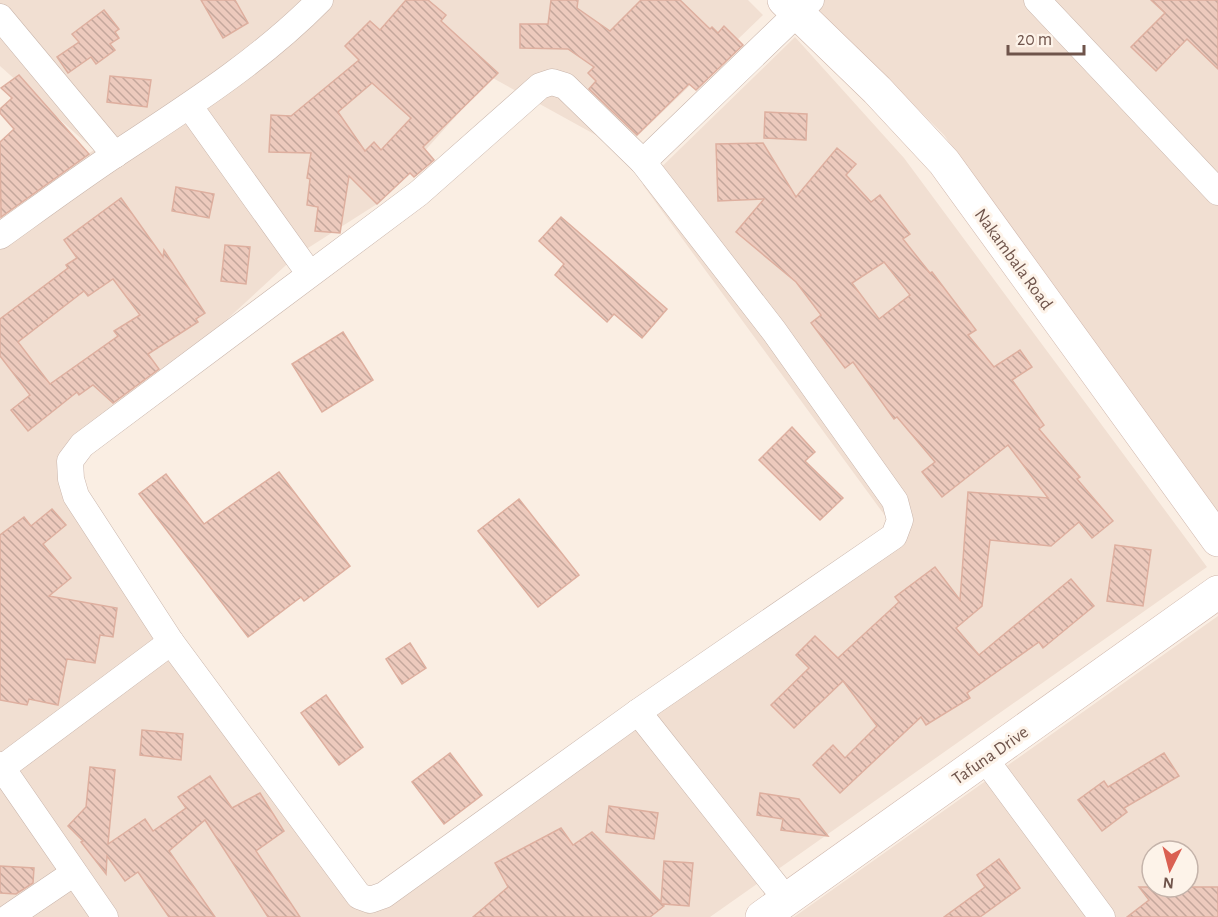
<svg xmlns="http://www.w3.org/2000/svg" width="1218" height="917" font-family="'Alegreya Sans',sans-serif">
<style>
.residential{fill:#f1dfd2;fill-rule:evenodd}
.building{fill:url(#building-back-hatch);stroke:#deaf9f;stroke-width:1.5;fill-rule:evenodd}
.lines{fill:none;stroke-linecap:round;stroke-linejoin:round}
.street-casing{stroke:#c9b5ab;stroke-width:27}
.secondary-casing{stroke:#cfb6ab;stroke-width:34}
.street{stroke:#fff;stroke-width:26}
.secondary{stroke:#fff;stroke-width:33}
.labels{text-anchor:middle;stroke-width:6;stroke-linejoin:round;paint-order:stroke}
.street-label{font-size:18px;fill:#6f544b;stroke:#fdf3e9}
</style>
<defs>
<pattern id="building-back-hatch" width="6" height="6" patternUnits="userSpaceOnUse" patternTransform="scale(1.5)"><rect width="6" height="6" fill="#edcabd"/><path d="M-1 5l2 2M0 0l6 6M5-1l2 2" fill="none" stroke="#c4a79c"/></pattern>
</defs>
<rect width="100%" height="100%" fill="#faeee3"/>
<g class="residential">
<polygon points="0,0 748,0 763,15 623,150 491,77 377,204 297,255 61,472 366,911 894,528 643,185 795,37 904,158 1207,567 710,917 0,917 0,212 94,150 0,66"/>
<polygon points="808,0 1218,0 1218,525 944,135"/>
<path d="M 1218,616 L 1218,917 L 794,917 ZM 1152,851 L 1188,851 L 1188,887 L 1152,887 Z"/>
</g>
<g class="building">
<polygon points="201,0 235,0 248,23 223,38"/>
<path d="M 406,0 L 428,0 L 446,15 L 441,21 L 498,73 L 423,147 L 434,160 L 414,177 L 410,173 L 377,204 L 349,176 L 340,233 L 315,231 L 318,207 L 307,205 L 310,179 L 307,178 L 311,153 L 269,152 L 271,115 L 291,116 L 359,60 L 345,46 L 370,21 L 380,30 ZM 372,83 L 411,118 L 381,150 L 374,142 L 365,151 L 338,112 Z"/>
<polygon points="551,0 578,0 577,8 610,31 641,0 680,0 710,29 712,27 718,33 724,26 743,45 696,90 689,84 637,135 589,89 596,81 588,73 594,67 568,49 520,48 520,24 548,24"/>
<polygon points="1151,0 1218,0 1218,69 1187,39 1156,71 1131,47 1165,13"/>
<polygon points="104,10 119,29 115,32 119,38 110,44 115,50 96,64 91,57 68,73 57,57 79,42 72,34"/>
<polygon points="19,75 89,154 1,217 0,142 14,129 0,113 0,109 12,98 1,88"/>
<polygon points="110,76 151,80 147,107 107,102"/>
<polygon points="765,112 807,114 806,140 764,138"/>
<path d="M 763,143 L 796,197 L 837,148 L 856,164 L 846,175 L 871,202 L 880,195 L 910,234 L 903,239 L 930,273 L 932,272 L 976,330 L 968,335 L 994,367 L 1020,350 L 1032,367 L 1012,380 L 1044,425 L 1039,429 L 1080,477 L 1077,479 L 1113,521 L 1092,538 L 1079,522 L 1051,546 L 990,540 L 982,606 L 956,628 L 979,655 L 1071,579 L 1094,606 L 1043,648 L 1039,642 L 967,693 L 970,698 L 926,725 L 921,717 L 840,793 L 813,765 L 833,745 L 845,758 L 877,726 L 843,681 L 794,728 L 771,705 L 809,668 L 796,655 L 815,636 L 838,658 L 899,602 L 895,597 L 935,567 L 960,600 L 968,492 L 1048,498 L 1008,445 L 942,497 L 922,472 L 935,462 L 897,417 L 894,419 L 853,362 L 845,368 L 811,323 L 821,315 L 796,282 L 736,232 L 764,199 L 718,201 L 716,144 ZM 884,262 L 910,295 L 879,319 L 852,283 Z"/>
<polygon points="176,187 214,194 209,218 172,211"/>
<path d="M 121,198 L 163,257 L 164,250 L 205,313 L 196,319 L 198,322 L 148,354 L 159,369 L 113,403 L 93,385 L 79,395 L 77,392 L 28,431 L 11,410 L 30,395 L 0,356 L 0,319 L 68,268 L 66,265 L 77,258 L 64,240 ZM 113,279 L 140,315 L 114,331 L 118,336 L 50,384 L 18,342 L 84,291 L 88,296 Z"/>
<polygon points="561,217 667,309 642,338 614,314 607,322 555,275 564,264 539,241"/>
<polygon points="225,245 250,247 246,284 221,281"/>
<polygon points="343,332 373,380 322,412 292,364"/>
<polygon points="792,427 815,452 805,461 843,498 820,520 759,460"/>
<polygon points="279,472 350,566 304,601 301,597 248,637 139,494 166,474 204,524"/>
<polygon points="519,499 579,575 538,607 478,531"/>
<polygon points="52,509 66,525 43,544 71,578 49,596 117,608 113,637 100,635 95,663 67,659 58,705 29,699 27,705 0,700 0,535 24,517 31,526"/>
<polygon points="1115,545 1151,550 1143,606 1107,601"/>
<polygon points="410,643 426,668 402,684 386,659"/>
<polygon points="326,695 363,747 339,765 301,713"/>
<polygon points="142,730 183,734 181,760 140,755"/>
<polygon points="450,753 482,795 444,824 412,782"/>
<polygon points="1164,753 1179,776 1124,808 1127,812 1102,831 1078,800 1104,781 1108,787"/>
<polygon points="90,767 115,770 108,844 145,819 153,831 186,808 178,797 210,776 232,808 260,793 284,831 256,851 300,917 268,917 205,820 169,851 215,917 169,917 138,872 125,881 107,856 106,874 81,842 83,841 68,826 86,807"/>
<polygon points="760,793 799,799 828,836 781,830 783,819 757,815"/>
<polygon points="609,806 658,813 654,839 606,832"/>
<polygon points="561,828 573,845 592,832 661,902 664,861 693,863 689,906 662,904 664,906 650,917 473,917 508,887 495,863"/>
<polygon points="999,859 1020,888 980,917 944,917 985,887 977,875"/>
<polygon points="0,866 34,868 33,883 16,894 0,893"/>
<polygon points="1139,887 1218,887 1218,917 1127,917 1149,900"/>
</g>
<g class="lines">
<defs>
<g id="street">
<polyline points="1037,0 1218,192"/>
<polyline points="0,17 115,155"/>
<polygon points="552,82 565,86 643,162 774,331 895,501 900,520 894,536 638,712 384,895 370,900 359,896 171,642 76,496 71,479 70,461 82,445 419,193 540,86"/>
<polyline points="190,107 309,273"/>
<polyline points="643,162 811,0"/>
<path d="M 0,236 C 39,208 77,180 116,154 C 187,107 260,61 320,0"/>
<polyline points="638,712 786,899"/>
<polyline points="985,759 1102,917"/>
<polyline points="0,765 105,917"/>
<polyline points="2,768 171,642"/>
<polyline points="9,917 74,873"/>
</g>
<g id="secondary">
<polyline points="784,0 877,90 944,162 1218,540"/>
<polyline points="762,917 1218,592"/>
</g>
</defs>
<use href="#street" class="street-casing"/>
<use href="#secondary" class="secondary-casing"/>
<use href="#street" class="street"/>
<use href="#secondary" class="secondary"/>
</g>
<g class="labels">
<g class="street-label">
<text transform="translate(1014 259) rotate(54)" y="6">Nakambala Road</text>
<text transform="translate(990 755) rotate(-35)" y="6">Tafuna Drive</text>
</g>
</g>
<g transform="translate(1170 869) rotate(186)"><circle r="28" fill="#fdf3e9" stroke="#c4b3aa" stroke-width="1.5"/>
<path d="M0-4.5L10 22L0 15L-10 22Z" fill="#da6052"/>
<text y="-9" font-size="16" font-weight="bold" text-anchor="middle" fill="#6f544b">N</text>
</g>
<path d="M1008 45v9h76v-9" fill="none" stroke="#6f544b" stroke-width="3"/>
<text x="1017" y="45" font-size="18" fill="#6f544b" stroke="#fdf3e9" stroke-width="4.5" paint-order="stroke">20 m</text>
</svg>
